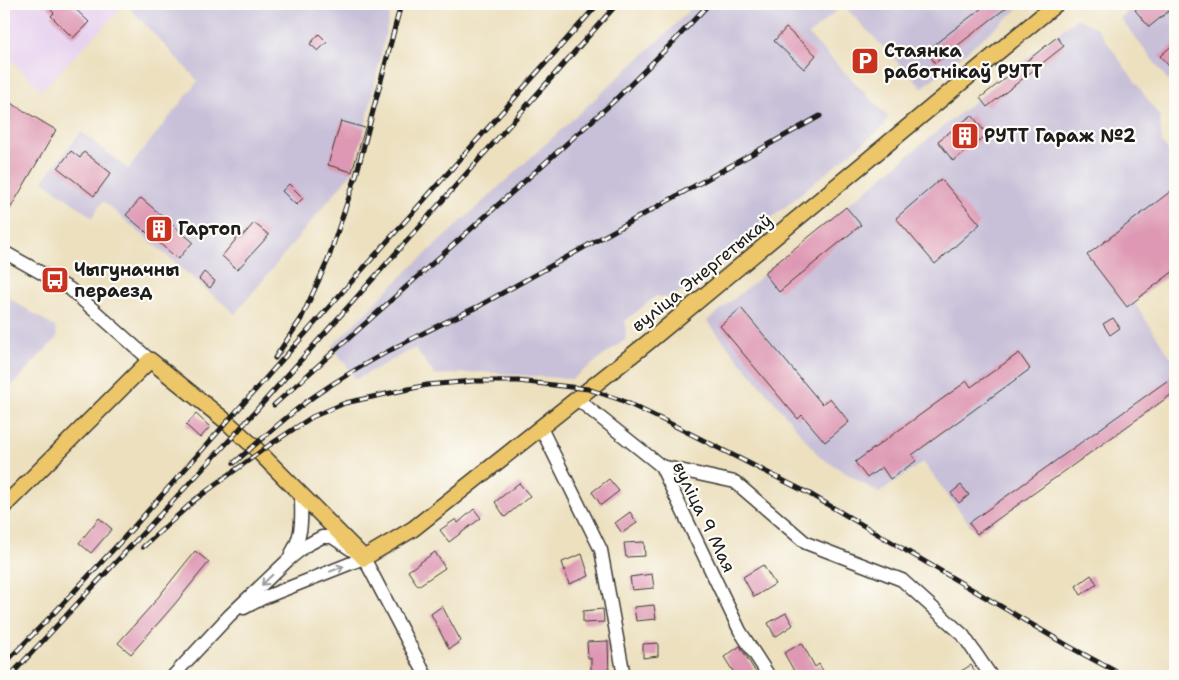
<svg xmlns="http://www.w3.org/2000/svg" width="1179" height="680" font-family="'Shantell Sans',sans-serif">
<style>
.built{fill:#e7d2ef}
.industrial{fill:#c8bfd8}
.building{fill:#de98b3}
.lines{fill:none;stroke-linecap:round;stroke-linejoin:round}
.minor-casing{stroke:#3b3934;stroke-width:15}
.major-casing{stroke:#3b3934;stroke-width:18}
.minor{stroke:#fff;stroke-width:12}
.major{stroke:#ecc669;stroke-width:15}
.rail-casing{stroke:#1c1c1c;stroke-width:5}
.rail{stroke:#fdfcf7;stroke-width:3;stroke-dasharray:9;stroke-linecap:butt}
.oneway{stroke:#999}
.labels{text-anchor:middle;stroke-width:4.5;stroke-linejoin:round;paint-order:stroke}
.poi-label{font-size:18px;font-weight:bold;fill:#1c1c1c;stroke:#fdfcf7;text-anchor:start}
.street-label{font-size:18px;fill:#1c1c1c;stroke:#fdfcf7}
</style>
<rect width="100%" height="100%" fill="#fdfcf7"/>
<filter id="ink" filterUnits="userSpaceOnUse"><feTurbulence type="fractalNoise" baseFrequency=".02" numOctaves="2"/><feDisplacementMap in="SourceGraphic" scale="10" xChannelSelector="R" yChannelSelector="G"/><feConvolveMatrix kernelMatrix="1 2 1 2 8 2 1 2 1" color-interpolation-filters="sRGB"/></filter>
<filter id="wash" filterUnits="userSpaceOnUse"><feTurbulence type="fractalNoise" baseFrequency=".0096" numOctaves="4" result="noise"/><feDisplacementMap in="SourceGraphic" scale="20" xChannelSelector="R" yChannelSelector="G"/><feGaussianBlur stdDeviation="1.12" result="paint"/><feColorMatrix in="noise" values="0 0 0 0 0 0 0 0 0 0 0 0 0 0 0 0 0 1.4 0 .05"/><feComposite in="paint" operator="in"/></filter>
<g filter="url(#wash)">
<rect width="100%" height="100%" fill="#ece0bf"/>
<polygon class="built" points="4,4 122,4 124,6 41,90 4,53"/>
<g class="industrial">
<polygon points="126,4 392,4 365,128 352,172 235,314 103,201 92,217 43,181 81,132 128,169 198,81"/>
<polygon points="695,4 1024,4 922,88 843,5 809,35 888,117 885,125 672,299 656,296 625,321 626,339 572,379 482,372 435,375 415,348 356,379 332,346 405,273 671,29"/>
<polygon points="1138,4 1175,4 1175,89 1120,18"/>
<polygon points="1077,18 1097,28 1160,117 1162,143 1175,159 1175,270 1134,302 1175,364 1175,392 977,534 923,462 879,493 820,457 707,321 922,144"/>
<polygon points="4,295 55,327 57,337 4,394"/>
</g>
<g id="blocks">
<g class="building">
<polygon points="45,4 70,4 89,22 73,38 51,16 54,13"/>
<polygon points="987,4 1011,4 935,63 926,51"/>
<polygon points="1142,4 1175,4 1175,6 1149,27 1135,10"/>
<polygon points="786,28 816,55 804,69 774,41"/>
<polygon points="319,34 327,42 318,51 310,44"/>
<polygon points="1057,37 1064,46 987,107 980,98"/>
<polygon points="1175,43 1175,73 1160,56"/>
<polygon points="4,99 56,130 10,209 4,206"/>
<polygon points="972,115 987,135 953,161 938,141"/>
<polygon points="341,121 365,128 352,172 328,165"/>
<polygon points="71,151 80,158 84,152 111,173 94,196 58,168"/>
<polygon points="941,179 980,224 935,264 896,218"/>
<polygon points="289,184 303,198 296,205 282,191"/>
<polygon points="1175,188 1175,270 1127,307 1087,255"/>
<polygon points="141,198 193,242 178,259 126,215"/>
<polygon points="846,207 861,225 779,292 764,273"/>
<polygon points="254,223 269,235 237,270 222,256 238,237 240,239"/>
<polygon points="204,272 215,281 210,288 199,279"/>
<polygon points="741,308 822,404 830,398 849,422 825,442 802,415 798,419 720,326"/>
<polygon points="1113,318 1120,328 1110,335 1103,324"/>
<polygon points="1019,353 1030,369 912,455 916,461 890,479 882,467 867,478 855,462 967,381 971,387"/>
<polygon points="1175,375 1175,392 977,534 969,523"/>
<polygon points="196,414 210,427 200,438 186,425"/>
<polygon points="609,479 619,491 601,505 592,492"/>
<polygon points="519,483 530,496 505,517 495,502"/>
<polygon points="961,485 969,495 959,503 951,493"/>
<polygon points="474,509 481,518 449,542 440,530 456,519 458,523"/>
<polygon points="630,512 637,523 622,533 615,523"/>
<polygon points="99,518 112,529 91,553 79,543"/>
<polygon points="644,542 645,556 626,557 624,543"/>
<polygon points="195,551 209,562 174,605 131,654 118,643 152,605"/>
<polygon points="435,552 445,568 418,586 408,571"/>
<polygon points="582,554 589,576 569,584 562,562"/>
<polygon points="763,565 775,584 754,597 743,577"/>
<polygon points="652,574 654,588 632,590 630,577"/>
<polygon points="1091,575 1097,584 1081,595 1076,586"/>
<polygon points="654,605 656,619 636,621 634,607"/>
<polygon points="442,606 461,641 449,649 431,614"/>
<polygon points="603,609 604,622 583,623 583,611"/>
<polygon points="786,613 793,625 775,637 768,623"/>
<polygon points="608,641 609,676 591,676 591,658 588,658 587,642"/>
<polygon points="658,643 658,656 643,658 643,644"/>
<polygon points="802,643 815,667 819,664 826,676 797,676 784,653"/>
<polygon points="740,646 758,676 736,676 724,657"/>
<polygon points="971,665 978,676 953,676"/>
</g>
</g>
</g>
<g filter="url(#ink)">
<use href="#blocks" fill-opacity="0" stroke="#3b3934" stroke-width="1"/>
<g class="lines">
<defs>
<g id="minor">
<polyline points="4,252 70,289 150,360"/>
<polyline points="577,399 661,466 740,631 769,676"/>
<polyline points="541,428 601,550 624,676"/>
<polyline points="661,466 735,482 806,543 902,580 963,635 991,676"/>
<path d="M 291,554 C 304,533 301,517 301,494"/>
<polyline points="244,608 263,598 364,558"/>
<polyline points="173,676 229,616 288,560 305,546 322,537 332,537 364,558 426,676"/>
</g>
<polyline id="major" points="4,506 150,360 227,422 253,446 364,558 413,529 646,344 1056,4"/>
</defs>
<use href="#minor" class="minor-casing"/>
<use href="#major" class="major-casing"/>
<use href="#minor" class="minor"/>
<use href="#major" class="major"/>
<defs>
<g id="rail">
<polyline points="275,358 301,319 328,260 356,176 401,4"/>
<polyline points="274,405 612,103 673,42 709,4"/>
<path d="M 234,463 C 260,441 285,417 313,397 C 365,361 422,333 479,306 L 820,116"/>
<polyline points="192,502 268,446 312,417 345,403 427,385 473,381 518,381 588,389 621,400 667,422 808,493 1070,647 1124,676"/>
<polyline points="143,547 196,499"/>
<polyline points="4,664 55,612 123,539 598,4"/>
<polyline points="10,676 237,432 617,4"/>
</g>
</defs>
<use href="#rail" class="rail-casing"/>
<use href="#rail" class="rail"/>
</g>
<defs><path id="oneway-shaft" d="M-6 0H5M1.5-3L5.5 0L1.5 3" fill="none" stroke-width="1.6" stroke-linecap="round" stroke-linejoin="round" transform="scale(1.25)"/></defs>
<g class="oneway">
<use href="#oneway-shaft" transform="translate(337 569) rotate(-21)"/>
<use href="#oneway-shaft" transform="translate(267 580) rotate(136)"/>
</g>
</g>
<defs>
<symbol id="parking-square" viewBox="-11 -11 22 22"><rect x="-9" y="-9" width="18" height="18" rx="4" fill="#c8321e" stroke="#fdfcf7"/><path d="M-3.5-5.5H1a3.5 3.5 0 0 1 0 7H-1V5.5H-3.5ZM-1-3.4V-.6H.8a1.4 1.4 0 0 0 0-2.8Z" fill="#fff"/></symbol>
<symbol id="building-square" viewBox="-11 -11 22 22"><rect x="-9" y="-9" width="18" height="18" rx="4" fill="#c8321e" stroke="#fdfcf7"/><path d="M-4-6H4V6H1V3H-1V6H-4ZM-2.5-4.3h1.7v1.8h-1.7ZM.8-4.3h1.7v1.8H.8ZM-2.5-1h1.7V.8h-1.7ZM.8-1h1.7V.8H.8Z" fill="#fff"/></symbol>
<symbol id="bus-square" viewBox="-11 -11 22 22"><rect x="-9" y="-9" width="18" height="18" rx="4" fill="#c8321e" stroke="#fdfcf7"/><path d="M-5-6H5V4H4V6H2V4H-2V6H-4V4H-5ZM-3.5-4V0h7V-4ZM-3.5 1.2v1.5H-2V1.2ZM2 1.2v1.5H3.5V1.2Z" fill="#fff"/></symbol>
</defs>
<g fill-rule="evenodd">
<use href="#parking-square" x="849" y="45" width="32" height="32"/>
<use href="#building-square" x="949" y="120" width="32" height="32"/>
<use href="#building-square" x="143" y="213" width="32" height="32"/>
<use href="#bus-square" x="39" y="264" width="32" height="32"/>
</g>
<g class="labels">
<g class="poi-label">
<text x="884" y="57">Стаянка<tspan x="884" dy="21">работнікаў РУТТ</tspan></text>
<text x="984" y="142">РУТТ Гараж №2</text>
<text x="178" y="235">Гартоп</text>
<text x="74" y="276">Чыгуначны<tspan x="74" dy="21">пераезд</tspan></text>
</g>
<g class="street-label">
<text transform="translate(702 273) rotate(-39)" y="6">вуліца Энергетыкаў</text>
<text transform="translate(704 517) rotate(64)" y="6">вуліца 9 Мая</text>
</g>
</g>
<rect width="1179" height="680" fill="none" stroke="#fdfcf7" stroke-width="20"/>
</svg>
